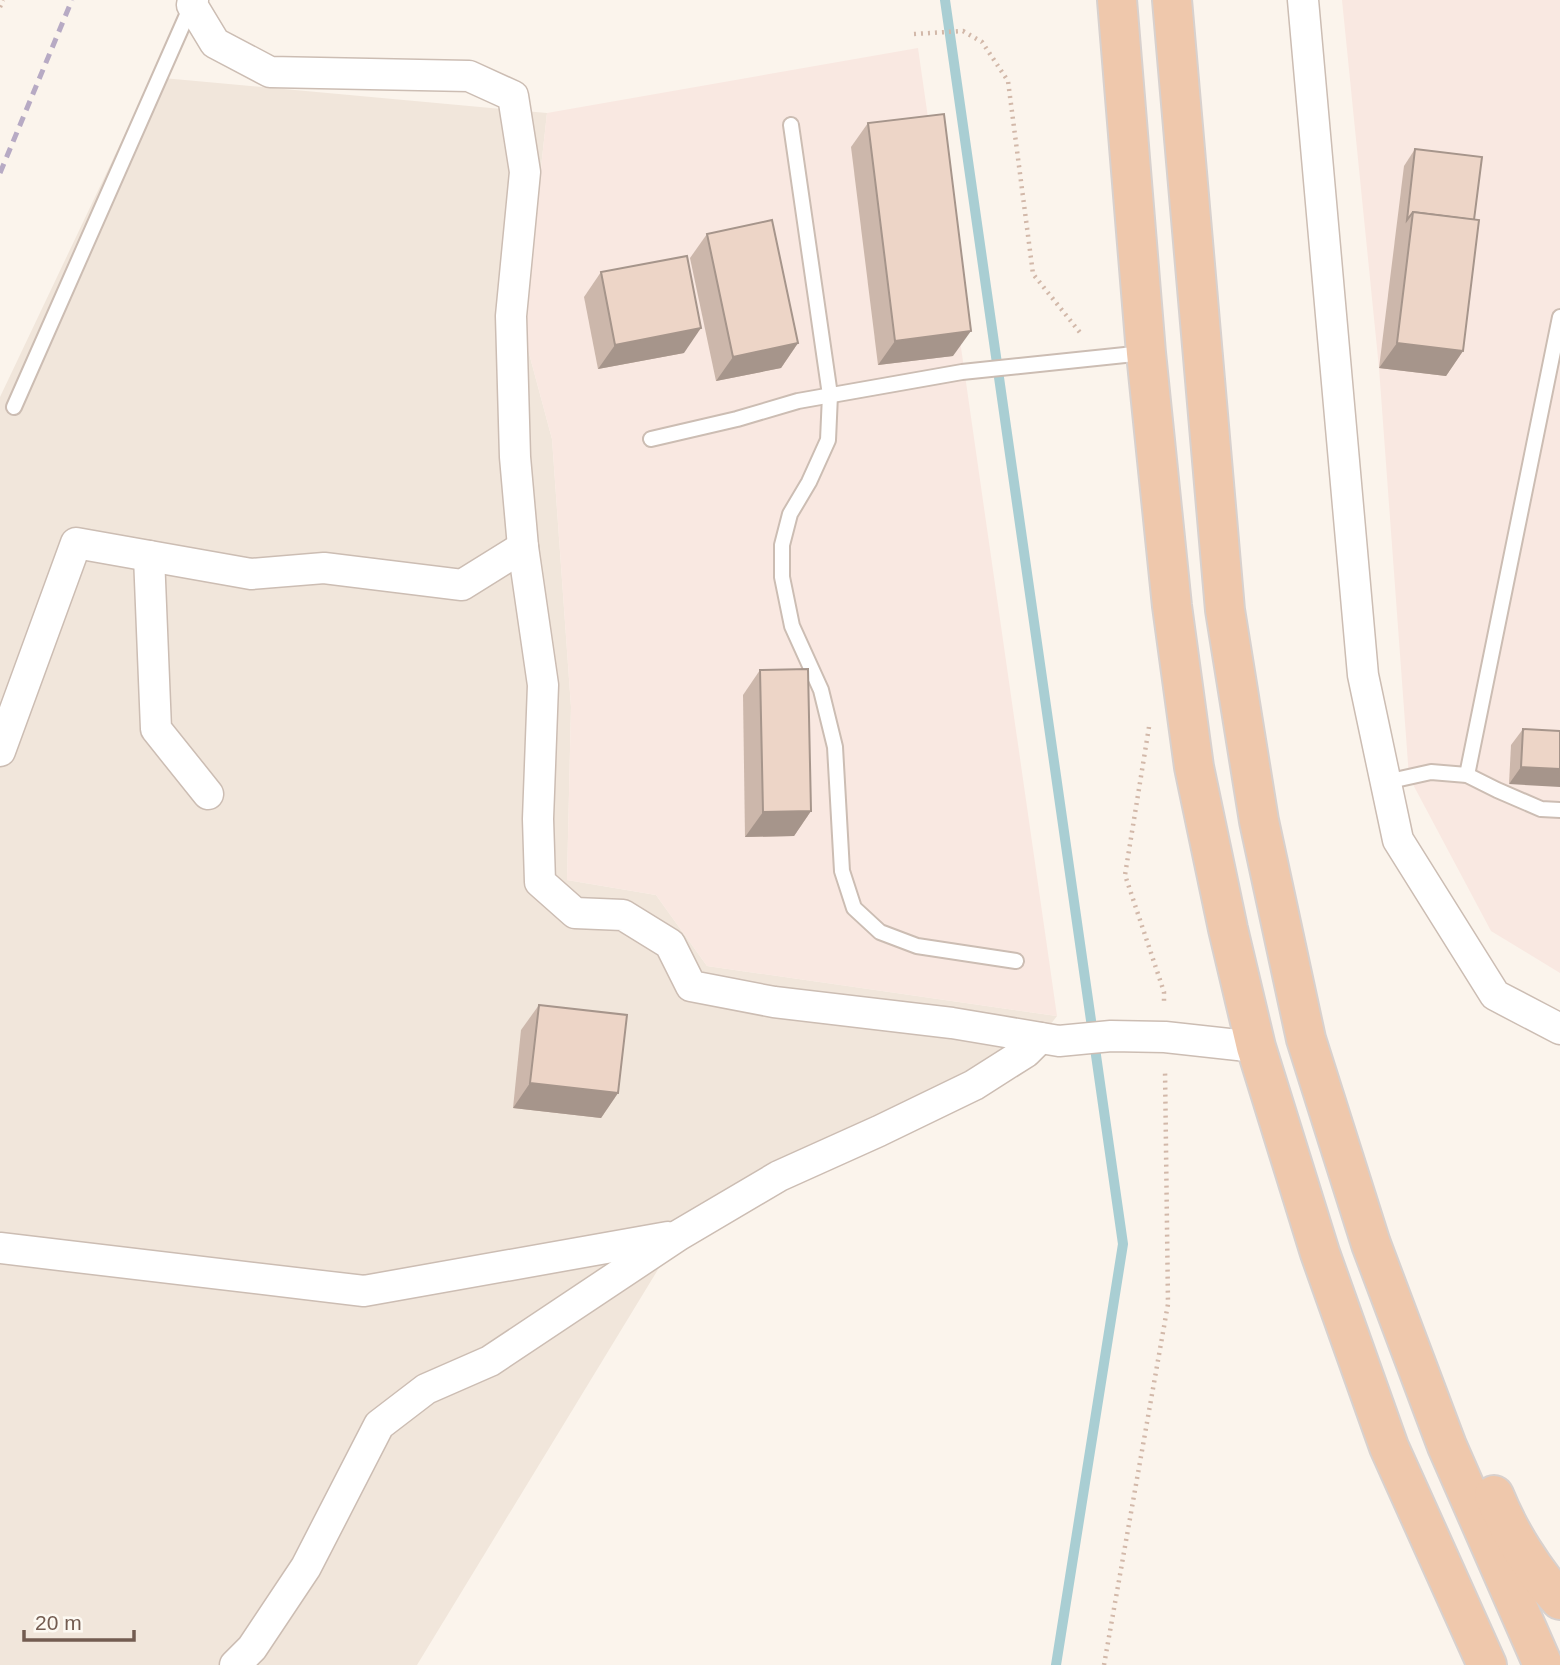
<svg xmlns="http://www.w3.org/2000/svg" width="1560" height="1665" font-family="Arial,sans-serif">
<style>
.residential{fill:#f1e6db}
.commercial{fill:#f9e8e1}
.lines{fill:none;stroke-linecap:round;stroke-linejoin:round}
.stream{stroke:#a9ced3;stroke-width:10}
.service-casing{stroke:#ccbdb3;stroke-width:18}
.minor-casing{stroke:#ccbdb3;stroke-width:33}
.trunk-casing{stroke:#d8d1ce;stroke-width:42}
.path{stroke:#d2b8a9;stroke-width:4.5;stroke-dasharray:2 5;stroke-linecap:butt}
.service{stroke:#fff;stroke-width:14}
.minor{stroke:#fff;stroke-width:30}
.trunk{stroke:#efc8ac;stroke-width:38}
.rail{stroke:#b7aac4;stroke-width:5;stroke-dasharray:10 7;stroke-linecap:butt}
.wall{fill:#ccb7ab}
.shaded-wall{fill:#a6958b}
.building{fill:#edd5c7;stroke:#a6958b;stroke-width:2}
</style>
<rect width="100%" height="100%" fill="#fbf4ec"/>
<polygon class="residential" points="152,77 547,113 523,331 552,439 571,707 567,880 656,895 707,966 1057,1016 1040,1038 679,1235 417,1665 0,1665 0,397"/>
<g class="commercial">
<polygon points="1342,0 1560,0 1560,973 1491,931 1409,777 1379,368"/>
<polygon points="918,48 1057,1016 707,966 656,895 567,880 571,707 552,439 523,331 547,113"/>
</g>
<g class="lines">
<polyline class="stream" points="945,0 1123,1244 1056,1665"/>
<defs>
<g id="service">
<polyline points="791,125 830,395 828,440 809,482 790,514 782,545 782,577 792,626 821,690 835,747 842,871 854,908 880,932 917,946 1016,961"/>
<polyline points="14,407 191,6"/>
<polyline points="651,439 737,419 798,401 962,372 1144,353"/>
<polyline points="1467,775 1560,317"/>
<polyline points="1386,782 1431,772 1467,775 1497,790 1541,809 1560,810"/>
</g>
<g id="minor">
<polyline points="193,0 192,5 215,43 270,72 469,76 513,96 525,172 511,316 515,457 523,547 543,685 538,819 540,882 575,913 623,915 670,944 691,986 774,1002 952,1023 1059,1041 1111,1036 1165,1037 1256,1047"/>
<polyline points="1303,0 1363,675 1398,840 1495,995 1560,1029"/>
<polyline points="149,556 156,729 208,794"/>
<polyline points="0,751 76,543 251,574 324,568 462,585 523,547"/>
<polyline points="0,1248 364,1291 668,1237"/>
<polyline points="235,1665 252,1648 306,1567 379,1425 426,1389 490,1361 679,1235 779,1176 879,1131 974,1085 1026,1052 1040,1038"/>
</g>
<g id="trunk">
<polyline points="1117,0 1146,353 1172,606 1194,767 1228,929 1256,1047 1320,1253 1389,1447 1487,1665"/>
<polyline points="1172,0 1225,610 1259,821 1306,1039 1371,1244 1447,1446 1543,1665"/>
<path d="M 1494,1495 C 1509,1532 1533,1571 1560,1600"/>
</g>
</defs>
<use href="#service" class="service-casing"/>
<use href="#minor" class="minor-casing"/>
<use href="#trunk" class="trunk-casing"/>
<g class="path">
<polyline points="0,7 3,0"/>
<polyline points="914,34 963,31 982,42 1008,81 1033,274 1082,335"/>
<polyline points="1149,727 1125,875 1164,992 1164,1004"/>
<polyline points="1104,1665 1168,1304 1165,1069"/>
</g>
<use href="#service" class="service"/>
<use href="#minor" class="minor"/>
<use href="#trunk" class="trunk"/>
<polyline class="rail" points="0,173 72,0"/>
</g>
<g class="wall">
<polygon points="868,123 953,356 878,365 851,147"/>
<polygon points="1415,149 1474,220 1463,351 1446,376 1379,368 1404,166"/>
<polygon points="707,234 798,343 781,368 716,381 690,258"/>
<polygon points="601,272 684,353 598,369 584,297"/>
<polygon points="760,670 811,811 794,836 745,837 743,695"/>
<polygon points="1523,729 1560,731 1509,784 1511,745"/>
<polygon points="539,1005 618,1093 601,1118 513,1108 521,1030"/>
</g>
<g class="shaded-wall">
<polygon points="701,328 684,353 598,369 615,345"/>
<polygon points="971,331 953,356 878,365 895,341"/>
<polygon points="798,343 781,368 716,381 733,357"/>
<polygon points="1397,343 1463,351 1446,376 1379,368"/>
<polygon points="1521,767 1560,769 1560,787 1509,784"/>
<polygon points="811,811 794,836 745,837 763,812"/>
<polygon points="530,1083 618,1093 601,1118 513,1108"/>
</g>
<g class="building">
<polygon points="944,114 971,331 895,341 868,123"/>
<polygon points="1415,149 1482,157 1474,220 1413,212 1407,220"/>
<polygon points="1413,212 1479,220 1463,351 1397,343"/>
<polygon points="772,220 798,343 733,357 707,234"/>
<polygon points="687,256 701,328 615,345 601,272"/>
<polygon points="808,669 811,811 763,812 760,670"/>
<polygon points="1523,729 1560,731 1560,769 1521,767"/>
<polygon points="539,1005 627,1015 618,1093 530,1083"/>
</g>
<path d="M24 1630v10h110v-10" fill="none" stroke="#735c51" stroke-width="3.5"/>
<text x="35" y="1630" font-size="21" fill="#735c51" stroke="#fdf9f2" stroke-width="5" paint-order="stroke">20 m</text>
</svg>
